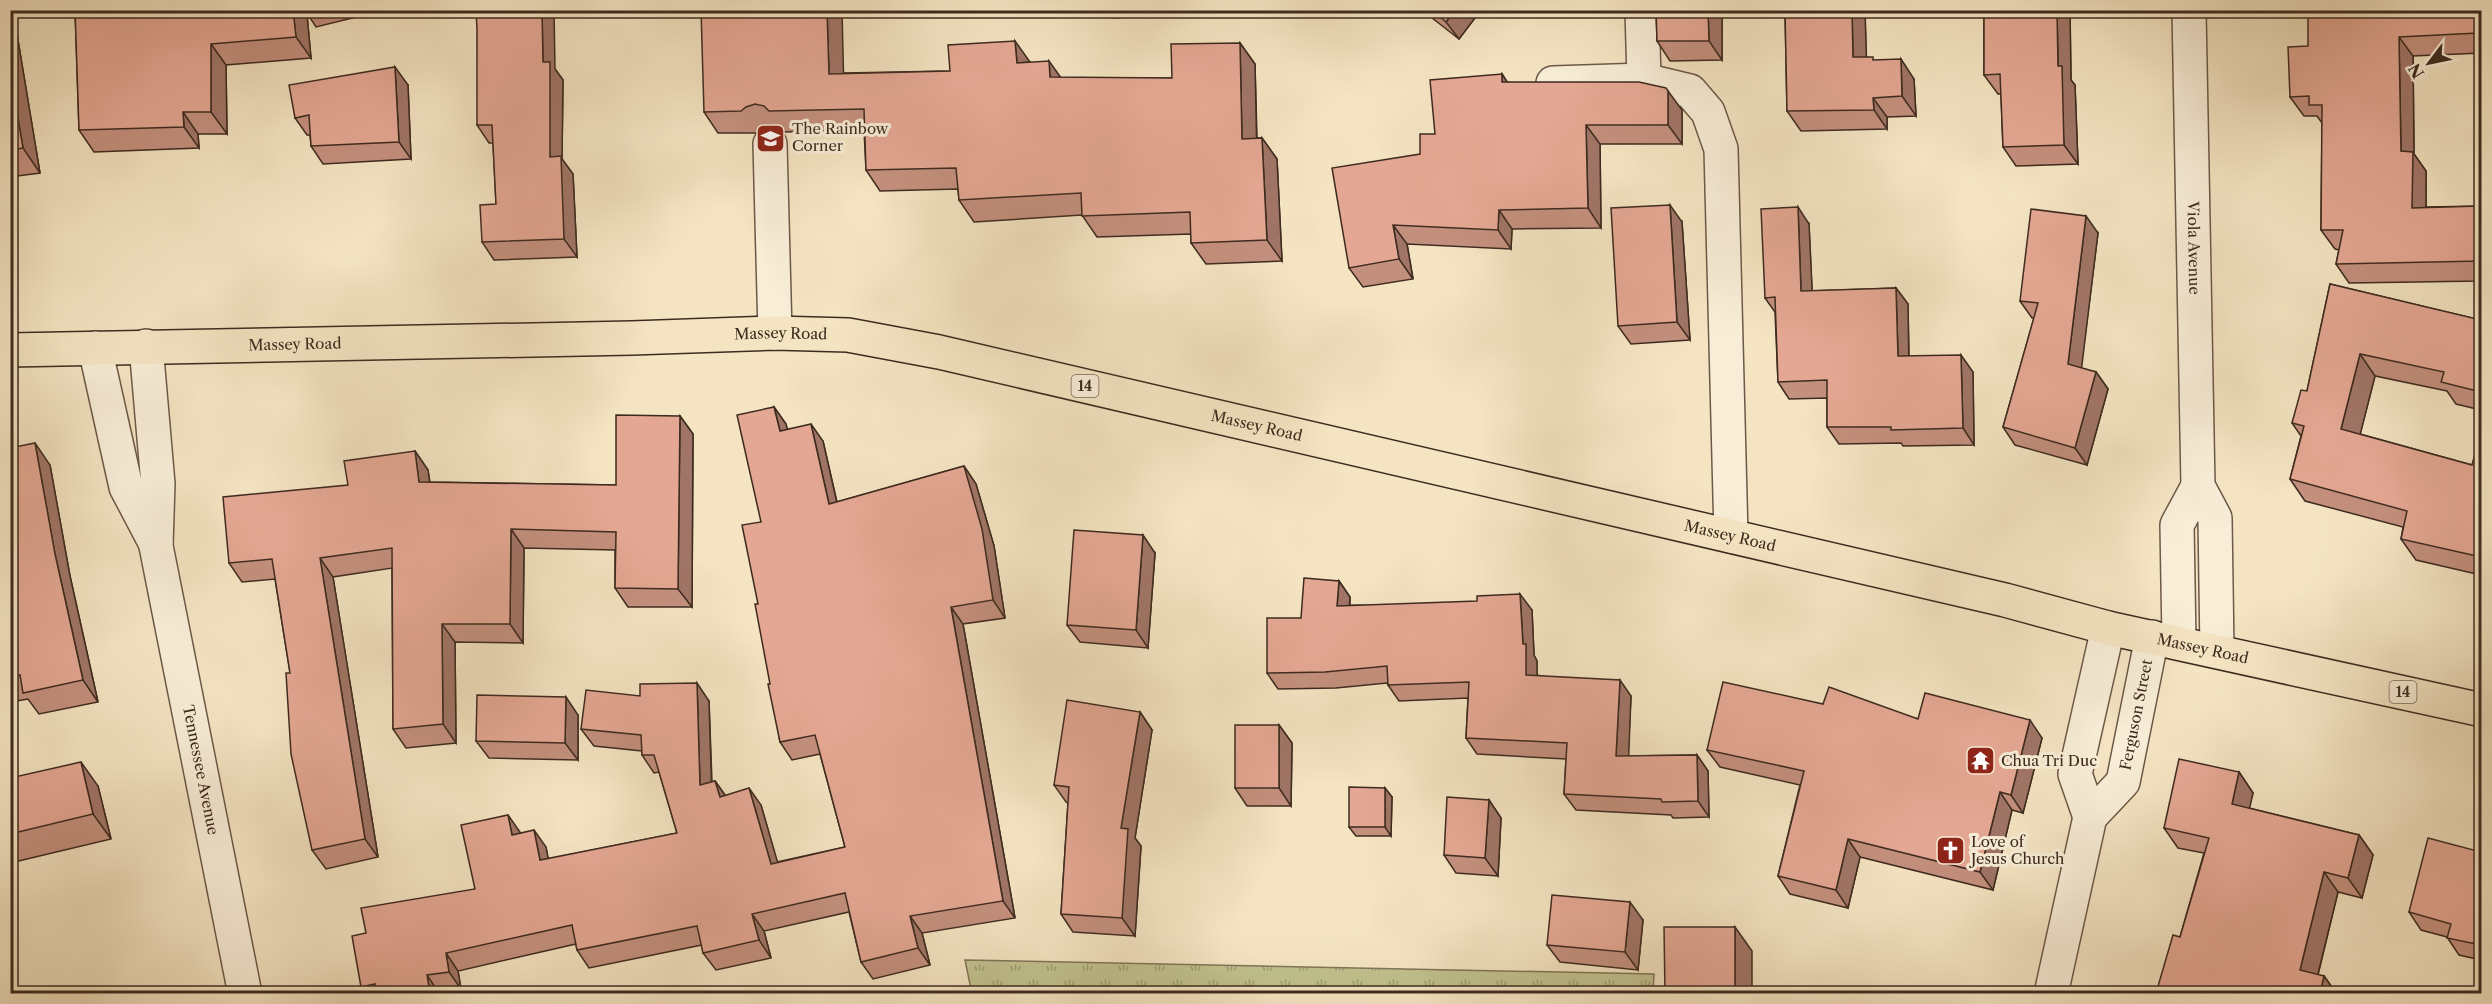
<svg xmlns="http://www.w3.org/2000/svg" width="2492" height="1004" font-family="'Libre Caslon Text',serif">
<style>
.grass{fill:url(#grass-tufts);stroke:#807657;stroke-width:1.5}
.lines{fill:none;stroke-linecap:round;stroke-linejoin:round}
.minor-casing{stroke:#6c5948;stroke-width:36}
.major-casing{stroke:#3e2b1f;stroke-width:36}
.minor{stroke:#f8edd7;stroke-width:33}
.major{stroke:#f4e4c2;stroke-width:33}
.wall{fill:#c4907e;stroke:#3e2b1f;stroke-width:1.5}
.shaded-wall{fill:#a07567;stroke:#3e2b1f;stroke-width:1.5}
.building{fill:#e4a793;stroke:#3e2b1f;stroke-width:1.5}
.labels{text-anchor:middle;stroke-width:6;stroke-linejoin:round;paint-order:stroke}
.shield{fill:#f8edd7;stroke:#766556;stroke-width:1.5}
.shield-label{font-size:14px;font-weight:bold;fill:#3e2b1f}
.poi-label{font-size:15px;fill:#3e2b1f;stroke:#f8edd7;text-anchor:start}
.street-label{font-size:15px;fill:#3e2b1f;stroke:#f8edd7}
</style>
<defs>
<pattern id="grass-tufts" width="24" height="20" patternUnits="userSpaceOnUse" patternTransform="scale(1.5)"><rect width="24" height="20" fill="#c1c28f"/><path d="M3 7l-1-3M5 7V3M7 7l1-3M15 17l-1-3M17 17v-4M19 17l1-3" fill="none" stroke="#9e9e74"/></pattern>
</defs>
<rect width="100%" height="100%" fill="#f4e4c2"/>
<filter id="stains"><feTurbulence type="fractalNoise" baseFrequency=".00333" numOctaves="4"/><feColorMatrix values="0 0 0 0 .2 0 0 0 0 .09 0 0 0 0 .02 0 0 0 .5 -.17"/></filter>
<radialGradient id="worn" r=".72"><stop offset=".6" stop-color="#630" stop-opacity="0"/><stop offset="1" stop-color="#630" stop-opacity=".3"/></radialGradient>
<polygon class="grass" points="965,960 1654,974 1653,993 972,994"/>
<g class="lines">
<defs>
<g id="minor">
<polyline points="1642,10 1644,80"/>
<path id="s1" d="M 2189,10 L 2198,486 L 2215,518 L 2217,651"/>
<polyline points="1553,83 1644,80 1690,91 1708,112 1721,149 1731,536"/>
<polyline points="770,144 775,333"/>
<path id="s2" d="M 146,346 L 158,484 L 156,546 L 245,994"/>
<polyline points="95,348 126,487 156,544"/>
<polyline points="2179,641 2177,525 2198,486"/>
<polyline points="2090,817 2075,774 2108,628"/>
<path id="s3" d="M 2051,994 L 2090,817 L 2123,782 L 2152,637"/>
</g>
<g id="major">
<path id="s4" d="M 10,350 L 632,338 L 775,333 L 848,335 L 939,352 L 2005,600 L 2108,628 L 2482,710"/>
</g>
</defs>
<use href="#minor" class="minor-casing"/>
<use href="#major" class="major-casing"/>
<use href="#minor" class="minor"/>
<use href="#major" class="major"/>
</g>
<g class="wall">
<polygon points="10,10 13,10 40,173 10,177"/>
<polygon points="75,10 303,10 307,15 311,58 226,65 227,134 198,134 199,148 94,152 79,130"/>
<polygon points="305,10 385,10 316,27"/>
<polygon points="1023,10 1084,10 1025,14"/>
<polygon points="1107,10 1161,10 1162,15 1113,18"/>
<polygon points="1422,10 1481,10 1459,39"/>
<polygon points="1656,10 1865,10 1866,57 1914,79 1916,116 1887,117 1887,129 1801,131 1787,111 1785,13 1722,15 1722,60 1670,61 1657,41"/>
<polygon points="1984,10 2070,10 2071,80 2075,85 2078,164 2016,166 2003,147 2001,94 1998,94 1984,75"/>
<polygon points="2481,10 2481,53 2413,56 2414,154 2426,171 2426,207 2481,206 2481,281 2349,283 2336,264 2339,250 2335,249 2321,230 2322,123 2317,116 2304,116 2290,97 2308,46"/>
<polygon points="1240,43 1255,64 1257,138 1262,138 1277,159 1282,261 1206,264 1191,243 1191,234 1097,237 1082,215 974,222 959,200 958,189 880,191 866,170 864,130 784,132 778,127 770,125 761,128 756,133 718,133 704,112 843,73 950,71 1030,62 1061,78 1172,78"/>
<polygon points="555,69 563,80 562,159 573,174 577,257 494,260 482,242 496,204 493,143 489,143 477,125"/>
<polygon points="1502,74 1507,82 1682,110 1682,144 1600,144 1601,228 1512,229 1511,249 1407,244 1413,279 1363,287 1349,268 1435,134"/>
<polygon points="408,85 411,159 323,164 311,146 310,135 307,135 295,118"/>
<polygon points="1682,222 1690,340 1631,344 1618,326"/>
<polygon points="1809,224 1812,291 1896,288 1908,304 1909,356 1973,372 1974,445 1903,446 1901,443 1839,444 1827,427 1827,398 1789,399 1778,382 1775,312 1765,298"/>
<polygon points="2098,233 2081,368 2096,372 2108,389 2087,465 2015,445 2003,427 2034,318 2032,318 2020,301"/>
<polygon points="2330,284 2481,320 2481,410 2456,404 2447,391 2375,376 2360,434 2472,465 2481,435 2481,575 2416,560 2401,539 2403,527 2305,501 2290,479 2301,436 2292,423 2307,391"/>
<polygon points="774,407 786,424 787,429 823,441 837,502 964,466 976,484 994,546 1005,618 963,624 1015,918 922,933 930,965 873,979 861,962 849,912 764,931 771,958 716,970 703,953 702,945 589,968 577,950 576,944 458,971 461,989 439,993 366,993 361,987 366,933 475,889 520,833 546,847 548,859 677,833 659,772 654,773 642,755 642,751 594,746 581,729 640,696 709,701 712,782 715,781 725,795 761,805 777,862 845,847 820,754 792,760 780,742 758,604 761,522"/>
<polygon points="680,416 693,434 692,607 628,607 615,588 615,550 524,548 523,643 455,642 456,743 406,748 393,729 392,568 333,577 378,857 326,869 312,850 290,673 275,579 242,582 229,563 348,485 415,451 428,470 430,482 616,485"/>
<polygon points="10,447 50,465 70,576 98,702 39,714 28,699 10,702"/>
<polygon points="1155,553 1148,648 1080,642 1067,625"/>
<polygon points="1339,581 1350,597 1350,605 1532,610 1534,655 1537,661 1537,675 1631,696 1628,756 1697,755 1708,771 1709,817 1673,818 1671,815 1576,810 1564,794 1566,759 1477,754 1466,738 1468,698 1399,701 1388,685 1387,683 1336,688 1278,689 1267,673 1301,618"/>
<polygon points="1823,704 2042,738 2023,813 2012,810 1993,890 1860,857 1848,908 1790,894 1778,876 1800,785 1720,767 1707,750"/>
<polygon points="1140,712 1152,730 1135,838 1141,846 1135,936 1073,932 1061,914 1068,803 1066,802 1054,785"/>
<polygon points="578,715 578,760 489,758 476,741"/>
<polygon points="1279,725 1292,743 1291,806 1247,806 1235,788"/>
<polygon points="2239,772 2253,793 2249,808 2359,835 2373,855 2362,898 2338,892 2318,975 2324,976 2336,993 2156,993 2180,937 2204,853 2178,848 2164,828"/>
<polygon points="10,778 98,786 111,839 10,863"/>
<polygon points="1385,788 1392,797 1391,836 1356,836 1349,827"/>
<polygon points="1489,800 1501,818 1498,876 1456,873 1444,855"/>
<polygon points="2481,852 2481,960 2459,955 2447,937 2421,930 2409,912"/>
<polygon points="1643,920 1638,970 1560,962 1547,945"/>
</g>
<g class="shaded-wall">
<polygon points="10,10 13,10 40,173 23,148 10,72"/>
<polygon points="293,10 303,10 307,15 311,58 296,37"/>
<polygon points="542,10 554,10 555,69 563,80 562,159 573,174 577,257 564,239 550,157 543,62"/>
<polygon points="827,10 842,10 844,95 829,74"/>
<polygon points="1455,10 1481,10 1459,39 1446,22"/>
<polygon points="1708,10 1719,10 1722,15 1722,60 1709,41"/>
<polygon points="1852,10 1865,10 1867,77 1853,57"/>
<polygon points="2057,10 2070,10 2071,80 2075,85 2078,164 2064,145 2058,66"/>
<polygon points="2477,10 2481,10 2481,38 2478,33"/>
<polygon points="2399,37 2413,56 2414,154 2426,171 2426,227 2412,208 2401,151"/>
<polygon points="1015,41 1030,62 1017,63"/>
<polygon points="1240,43 1255,64 1257,160 1242,139"/>
<polygon points="211,44 226,65 227,134 211,112"/>
<polygon points="1901,59 1914,79 1916,116 1902,96"/>
<polygon points="1049,61 1064,82 1050,77"/>
<polygon points="395,67 408,85 411,159 399,142"/>
<polygon points="1502,74 1515,94 1502,82"/>
<polygon points="1668,91 1682,110 1682,144 1668,125"/>
<polygon points="1873,98 1887,117 1887,129 1874,110"/>
<polygon points="183,112 198,134 199,148 184,127"/>
<polygon points="1586,125 1600,144 1601,228 1588,208"/>
<polygon points="1262,138 1277,159 1282,261 1267,240"/>
<polygon points="1670,205 1682,222 1690,340 1677,322"/>
<polygon points="1798,207 1809,224 1813,308 1801,291"/>
<polygon points="1499,210 1512,229 1511,249 1498,230"/>
<polygon points="2086,216 2098,233 2080,381 2068,364"/>
<polygon points="1393,225 1407,244 1413,279 1399,259"/>
<polygon points="1896,288 1908,304 1909,373 1898,356"/>
<polygon points="2360,354 2375,376 2356,451 2341,429"/>
<polygon points="1961,355 1973,372 1974,445 1963,428"/>
<polygon points="2096,372 2108,389 2087,465 2075,448"/>
<polygon points="774,407 786,424 792,448 780,431"/>
<polygon points="680,416 693,434 692,607 678,589"/>
<polygon points="811,424 823,441 841,521 829,504"/>
<polygon points="35,443 50,465 70,576 98,702 83,680 55,554"/>
<polygon points="415,451 428,470 432,501 419,482"/>
<polygon points="964,466 976,484 994,546 1005,618 993,600"/>
<polygon points="511,529 524,548 523,643 510,624"/>
<polygon points="1143,535 1155,553 1148,648 1136,630"/>
<polygon points="320,558 333,577 378,857 365,839"/>
<polygon points="1339,581 1350,597 1348,622 1337,606"/>
<polygon points="1520,594 1532,610 1534,655 1537,661 1537,691 1526,675 1523,644"/>
<polygon points="951,607 963,624 1015,918 1003,901"/>
<polygon points="442,624 455,642 456,743 443,724"/>
<polygon points="1620,680 1631,696 1628,773 1616,756"/>
<polygon points="697,683 709,701 712,802 700,785"/>
<polygon points="566,697 578,715 578,760 565,743"/>
<polygon points="1140,712 1152,730 1135,838 1141,846 1135,936 1122,918 1121,828"/>
<polygon points="2030,720 2042,738 2023,813 2011,795"/>
<polygon points="1279,725 1292,743 1291,806 1279,788"/>
<polygon points="1697,755 1708,771 1709,817 1698,801"/>
<polygon points="81,762 98,786 111,839 93,814"/>
<polygon points="2239,772 2253,793 2246,824 2232,804"/>
<polygon points="715,781 727,798 720,797"/>
<polygon points="749,788 761,805 783,881 771,864"/>
<polygon points="1385,788 1392,797 1391,836 1385,827"/>
<polygon points="2000,792 2012,810 1993,890 1980,872"/>
<polygon points="1489,800 1501,818 1498,876 1485,858"/>
<polygon points="508,815 520,832 525,852 512,835"/>
<polygon points="534,830 546,847 552,878 540,860"/>
<polygon points="2359,835 2373,855 2362,898 2348,878"/>
<polygon points="1848,839 1860,857 1848,908 1836,890"/>
<polygon points="2324,872 2338,892 2314,990 2300,970"/>
<polygon points="1630,902 1643,920 1638,970 1625,952"/>
<polygon points="752,914 764,931 771,958 759,940"/>
<polygon points="910,916 922,933 930,965 918,948"/>
<polygon points="1735,927 1752,951 1752,993 1735,993"/>
<polygon points="446,953 458,971 461,989 449,972"/>
<polygon points="427,975 439,993 430,993"/>
<polygon points="2324,976 2336,993 2320,993"/>
</g>
<g class="building">
<polygon points="75,10 293,10 296,37 211,44 211,112 183,112 184,127 79,130"/>
<polygon points="476,10 542,10 543,62 550,62 550,157 561,156 564,239 482,242 480,205 496,204 492,125 477,125 477,29"/>
<polygon points="701,10 827,10 829,74 950,71 948,45 1015,41 1017,63 1049,61 1050,77 1172,78 1171,44 1240,43 1242,139 1262,138 1267,240 1191,243 1190,212 1082,216 1081,193 959,200 956,168 866,170 864,109 769,111 764,106 755,104 746,107 741,111 704,112"/>
<polygon points="1432,10 1455,10 1446,22"/>
<polygon points="1656,10 1708,10 1709,41 1657,41"/>
<polygon points="1785,10 1852,10 1853,57 1873,57 1873,60 1901,59 1902,96 1873,98 1874,110 1787,111"/>
<polygon points="1984,10 2057,10 2058,66 2062,66 2064,145 2003,147 2000,74 1984,75"/>
<polygon points="2308,10 2477,10 2478,33 2399,37 2401,151 2413,152 2412,208 2481,206 2481,261 2336,264 2343,230 2321,230 2322,105 2309,105 2309,96 2290,97 2288,47 2308,46"/>
<polygon points="395,67 399,142 311,146 309,115 295,118 289,85"/>
<polygon points="10,72 23,148 10,150"/>
<polygon points="1502,74 1502,82 1639,82 1666,88 1668,91 1668,125 1586,125 1588,208 1499,210 1498,230 1393,225 1399,259 1349,268 1332,168 1420,154 1420,134 1435,134 1430,80"/>
<polygon points="1670,205 1677,322 1618,326 1611,208"/>
<polygon points="1798,207 1801,291 1896,288 1898,356 1961,355 1963,428 1891,430 1891,427 1827,427 1827,380 1778,382 1775,297 1765,298 1761,209"/>
<polygon points="2031,209 2086,216 2068,364 2096,372 2075,448 2003,427 2038,303 2020,301"/>
<polygon points="2330,284 2481,320 2481,392 2441,382 2444,372 2360,354 2341,429 2472,465 2481,435 2481,557 2401,539 2407,511 2290,479 2304,426 2292,423 2301,390 2307,391"/>
<polygon points="774,407 780,431 811,424 829,504 964,466 982,529 993,600 951,607 1003,901 910,916 918,948 861,962 845,893 752,914 759,940 703,953 697,926 577,950 572,925 446,953 449,972 427,975 430,993 376,993 375,984 361,987 352,936 366,933 361,908 475,889 461,825 508,815 512,835 534,830 540,860 677,833 654,755 642,755 641,735 581,729 586,690 640,696 640,684 697,683 700,785 715,781 720,797 749,788 771,864 845,847 815,735 780,742 768,684 770,684 755,604 758,604 742,525 761,522 737,415"/>
<polygon points="616,415 680,416 678,589 615,588 616,532 511,529 510,624 442,624 443,724 393,729 392,548 320,558 365,839 312,850 291,754 286,673 290,673 272,559 229,563 223,497 348,485 344,461 415,451 419,482 616,485"/>
<polygon points="35,443 55,554 83,680 23,693 20,675 10,677 10,448"/>
<polygon points="1074,530 1143,535 1136,630 1067,625"/>
<polygon points="1304,578 1339,581 1337,606 1477,601 1477,596 1520,594 1523,644 1526,644 1526,675 1620,680 1616,756 1697,755 1698,801 1662,802 1661,799 1564,794 1567,743 1466,738 1469,682 1388,685 1387,666 1325,672 1267,673 1267,618 1301,618"/>
<polygon points="1723,682 1823,704 1829,687 1918,719 1925,693 2030,720 2011,795 2000,792 1980,872 1848,839 1836,890 1778,876 1804,771 1707,750"/>
<polygon points="477,695 566,697 565,743 476,741"/>
<polygon points="1067,700 1140,712 1121,828 1128,829 1122,918 1061,914 1069,787 1054,785"/>
<rect x="1235" y="725" width="44" height="63"/>
<polygon points="2179,759 2239,772 2232,804 2359,835 2348,878 2324,872 2300,970 2324,976 2320,993 2156,993 2173,935 2180,937 2209,838 2164,828"/>
<polygon points="81,762 93,814 10,834 10,778"/>
<polygon points="1349,787 1385,788 1385,827 1349,827"/>
<polygon points="1447,797 1489,800 1485,858 1444,855"/>
<polygon points="2428,838 2481,852 2481,945 2447,938 2451,924 2409,912"/>
<polygon points="1552,895 1630,902 1625,952 1547,945"/>
<polygon points="1664,927 1735,927 1735,993 1665,993"/>
</g>
<defs>
<symbol id="school-square" viewBox="-11 -11 22 22"><rect x="-9" y="-9" width="18" height="18" rx="4" fill="#8f2418" stroke="#f8edd7"/><path d="M0-5L7-2L0 1L-7-2ZM-4 1L0 2.5L4 1V4Q0 6-4 4Z" fill="#fff"/></symbol>
<symbol id="temple-square" viewBox="-11 -11 22 22"><rect x="-9" y="-9" width="18" height="18" rx="4" fill="#8f2418" stroke="#f8edd7"/><path d="M0-6L5-2H3V0L6.5 2.5H4V6H1.5V3h-3V6H-4V2.5H-6.5L-3 0V-2H-5Z" fill="#fff"/></symbol>
<symbol id="church-square" viewBox="-11 -11 22 22"><rect x="-9" y="-9" width="18" height="18" rx="4" fill="#8f2418" stroke="#f8edd7"/><path d="M-1.2-6h2.4v3.5h3.3v2.4h-3.3V6h-2.4V-.1h-3.3v-2.4h3.3Z" fill="#fff"/></symbol>
</defs>
<g fill-rule="evenodd">
<use href="#school-square" x="754" y="122" width="33" height="33"/>
<use href="#temple-square" x="1964" y="744" width="33" height="33"/>
<use href="#church-square" x="1934" y="834" width="33" height="33"/>
</g>
<g class="labels">
<g class="shield">
<rect x="1071.5" y="375" width="27" height="22" rx="4.5"/>
<rect x="2389.5" y="681" width="27" height="22" rx="4.5"/>
</g>
<g class="shield-label">
<text x="1085" y="391">14</text>
<text x="2403" y="697">14</text>
</g>
<g class="poi-label">
<text x="792" y="134">The Rainbow<tspan x="792" dy="17">Corner</tspan></text>
<text x="2001" y="766">Chua Tri Duc</text>
<text x="1971" y="847">Love of<tspan x="1971" dy="17">Jesus Church</tspan></text>
</g>
<g class="street-label">
<text dy="5" stroke="none"><textPath href="#s1" startOffset="238">Viola Avenue</textPath></text>
<text dy="5" stroke="none"><textPath href="#s4" startOffset="771">Massey Road</textPath></text>
<text dy="5" stroke="none"><textPath href="#s4" startOffset="285">Massey Road</textPath></text>
<text dy="5" stroke="none"><textPath href="#s4" startOffset="1257">Massey Road</textPath></text>
<text dy="5" stroke="none"><textPath href="#s4" startOffset="1743">Massey Road</textPath></text>
<text dy="5" stroke="none"><textPath href="#s4" startOffset="2229">Massey Road</textPath></text>
<text dy="5" stroke="none"><textPath href="#s3" startOffset="298">Ferguson Street</textPath></text>
<text dy="5" stroke="none"><textPath href="#s2" startOffset="429">Tennessee Avenue</textPath></text>
</g>
</g>
<rect width="2492" height="1004" fill="none" stroke="#f4e4c2" stroke-width="36"/>
<rect x="12" y="12" width="2468" height="980" fill="none" stroke="#3e2b1f" stroke-width="3"/>
<rect x="18" y="18" width="2456" height="968" fill="none" stroke="#3e2b1f" stroke-width="1.5"/>
<g transform="translate(2429 63) rotate(238)" stroke="#f8edd7" stroke-width="4.5" paint-order="stroke">
<path d="M0-4.5L10 22L0 15L-10 22Z" fill="#3e2b1f"/>
<text y="-9" font-size="16" font-weight="bold" text-anchor="middle" fill="#3e2b1f">N</text>
</g>
<rect width="100%" height="100%" filter="url(#stains)"/>
<rect width="100%" height="100%" fill="url(#worn)"/>
</svg>
